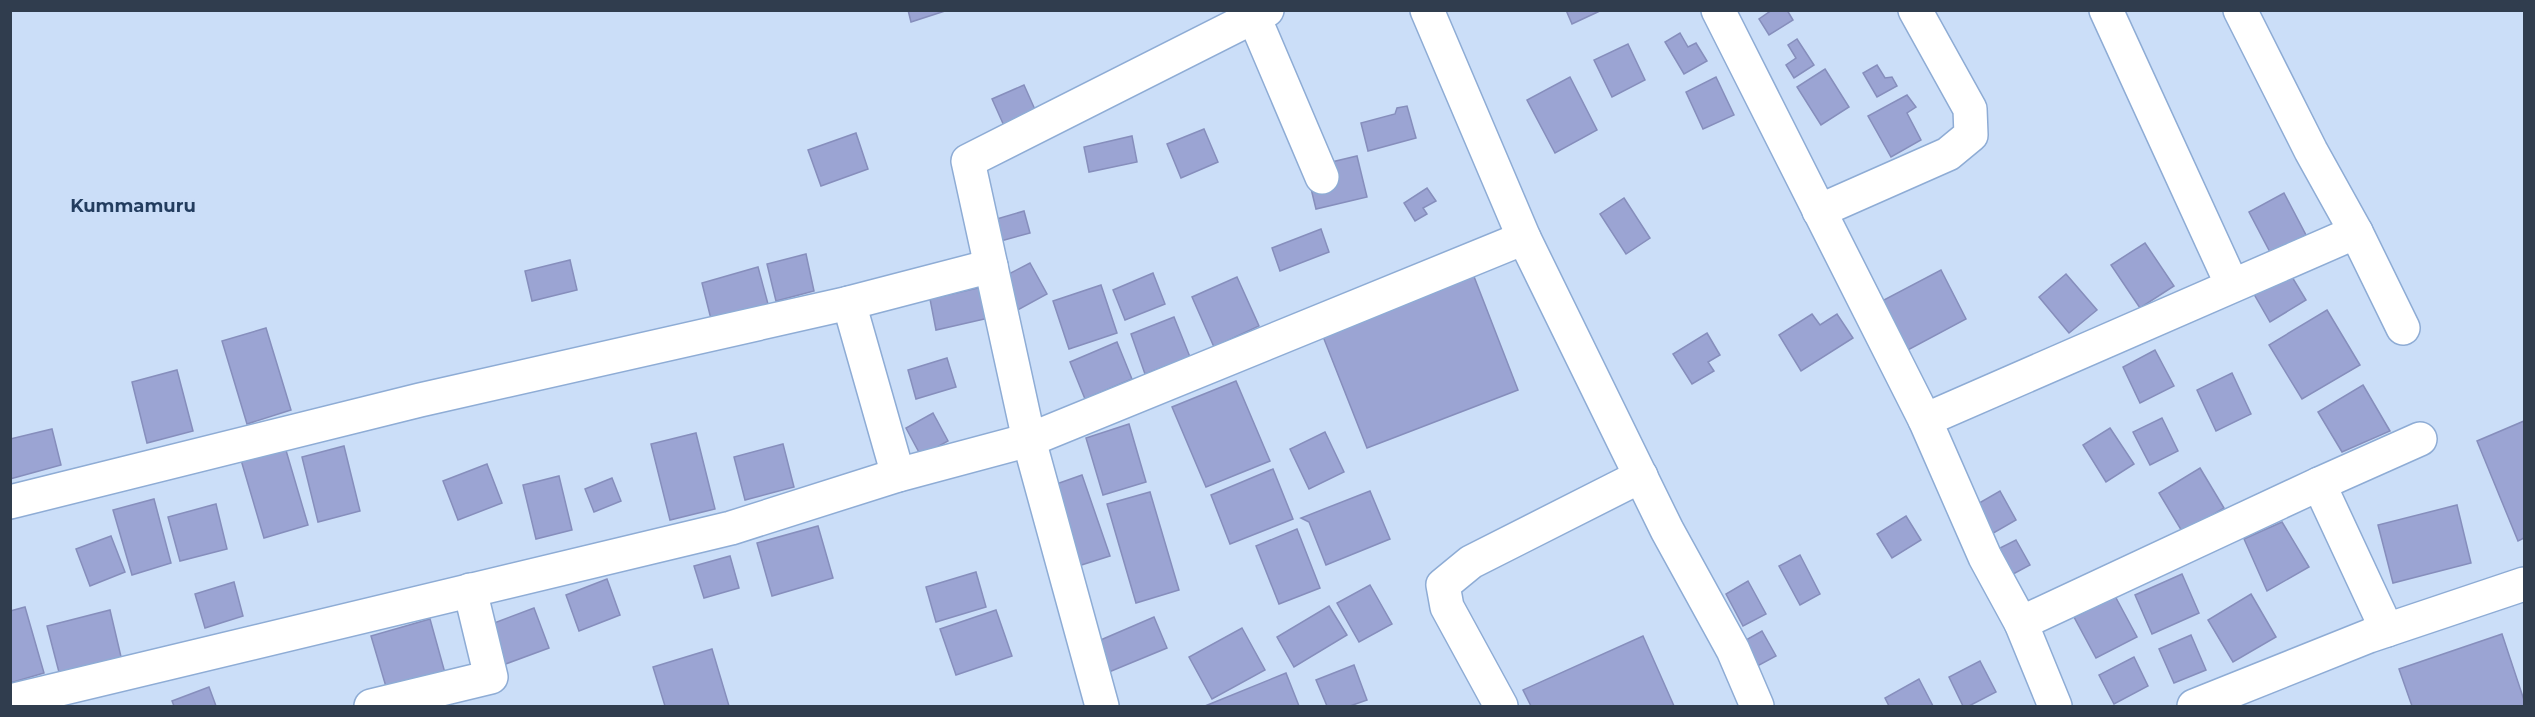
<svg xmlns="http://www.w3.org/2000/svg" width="2535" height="717" font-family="Montserrat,sans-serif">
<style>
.building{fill:#9ba4d3;stroke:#868ebc;stroke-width:1.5}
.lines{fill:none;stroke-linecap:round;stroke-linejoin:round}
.minor-casing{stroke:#8eacd5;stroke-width:36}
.major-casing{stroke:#8eacd5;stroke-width:36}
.minor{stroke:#fff;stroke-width:33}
.major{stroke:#fff;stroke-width:33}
.labels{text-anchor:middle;stroke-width:4.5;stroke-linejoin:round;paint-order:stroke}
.quarter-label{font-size:18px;font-weight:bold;fill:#233d5f;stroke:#cbdef8}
</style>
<rect width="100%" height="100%" fill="#cbdef8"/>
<g class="building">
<polygon points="908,10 948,10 911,22"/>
<polygon points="1566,10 1602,10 1572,24"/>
<polygon points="1787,10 1793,20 1769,35 1759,19 1772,10"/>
<polygon points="1680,33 1688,47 1696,43 1707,61 1684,74 1665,42"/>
<polygon points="1797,39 1814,65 1794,78 1786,65 1796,58 1788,45"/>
<polygon points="1628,44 1645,80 1612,97 1594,60"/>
<polygon points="1877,65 1885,78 1892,77 1897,86 1877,97 1863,73"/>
<polygon points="1825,69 1849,107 1821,125 1797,87"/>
<polygon points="1570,77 1597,130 1555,153 1527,100"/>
<polygon points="1716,77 1734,115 1703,129 1686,92"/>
<polygon points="1024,85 1037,114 1005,128 992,99"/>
<polygon points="1907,95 1916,107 1907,113 1921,140 1891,157 1868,116"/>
<polygon points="1407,106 1416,138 1368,151 1361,123 1395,114 1397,108"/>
<polygon points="1204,129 1218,162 1181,178 1167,144"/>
<polygon points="856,133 868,169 821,186 808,150"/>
<polygon points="1132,136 1137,162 1089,172 1084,147"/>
<polygon points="1357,156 1367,197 1316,209 1306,168"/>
<polygon points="1427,188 1436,201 1423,208 1427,214 1415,221 1404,203"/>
<polygon points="2284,193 2306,235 2271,254 2249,212"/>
<polygon points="1624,198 1650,238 1626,254 1600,214"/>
<polygon points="1024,211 1030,233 997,242 990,221"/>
<polygon points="1321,229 1329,252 1280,271 1272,248"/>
<polygon points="2145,243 2174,286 2140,308 2111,265"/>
<polygon points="806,254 814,291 776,301 767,264"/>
<polygon points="570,260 577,290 532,301 525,271"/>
<polygon points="1030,263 1047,294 1012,313 1003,277"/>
<polygon points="758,267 768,304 711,319 702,283"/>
<polygon points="2286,267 2306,300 2270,322 2251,289"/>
<polygon points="1941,270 1966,319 1906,351 1880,302"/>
<polygon points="1153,273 1165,304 1125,320 1113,290"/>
<polygon points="1473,274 1518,390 1367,448 1322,334"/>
<polygon points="2066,274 2097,310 2069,333 2039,297"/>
<polygon points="1237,277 1259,326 1214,347 1192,297"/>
<polygon points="1101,285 1117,333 1069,349 1053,301"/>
<polygon points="982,287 989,318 936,330 930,299"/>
<polygon points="2327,310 2360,365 2302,399 2269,345"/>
<polygon points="1812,314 1820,325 1837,314 1853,338 1801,371 1779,335"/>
<polygon points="1174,317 1190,357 1145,374 1131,334"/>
<polygon points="266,328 291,410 247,424 222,341"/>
<polygon points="1707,333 1720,355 1708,362 1714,371 1692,384 1673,354"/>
<polygon points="1117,342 1132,379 1085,399 1070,362"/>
<polygon points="2155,350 2174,386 2140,403 2123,367"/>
<polygon points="947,358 956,387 916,399 908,370"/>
<polygon points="177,370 193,431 147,443 132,382"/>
<polygon points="2232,373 2251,414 2216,431 2197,390"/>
<polygon points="1236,381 1270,461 1206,487 1172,407"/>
<polygon points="2363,385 2390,431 2342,452 2318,412"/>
<polygon points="933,413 948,441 921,456 906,428"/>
<polygon points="2162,418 2178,451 2150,465 2133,432"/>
<polygon points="2524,421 2524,538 2518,541 2477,441"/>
<polygon points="1129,424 1146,482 1103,495 1086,438"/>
<polygon points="2110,428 2134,464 2106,482 2083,445"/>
<polygon points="52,429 61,465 10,479 10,439"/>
<polygon points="1325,432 1344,472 1309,489 1290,449"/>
<polygon points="696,433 715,509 670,520 651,444"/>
<polygon points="783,444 794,487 745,500 734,457"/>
<polygon points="344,446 360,511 318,522 302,457"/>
<polygon points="285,447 308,525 264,538 241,460"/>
<polygon points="487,464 502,503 458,520 443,481"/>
<polygon points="2200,468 2224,508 2183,533 2159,493"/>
<polygon points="1273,469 1293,519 1230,544 1211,495"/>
<polygon points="1082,475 1110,556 1075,567 1048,487"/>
<polygon points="559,476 572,530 536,539 523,485"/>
<polygon points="612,478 621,501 594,512 585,489"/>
<polygon points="1370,491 1390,539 1326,565 1309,522 1301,518"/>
<polygon points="2000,491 2016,520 1990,535 1974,506"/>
<polygon points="1150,492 1179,590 1136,603 1107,504"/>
<polygon points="154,499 171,563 132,575 113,510"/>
<polygon points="216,504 227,549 180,561 168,517"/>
<polygon points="2457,505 2471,563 2393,583 2378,525"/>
<polygon points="1906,516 1921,540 1892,558 1877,534"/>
<polygon points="2282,522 2309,567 2267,591 2244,539"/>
<polygon points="818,526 833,578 772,596 757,543"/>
<polygon points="1297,529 1320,588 1279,604 1256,546"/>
<polygon points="111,536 125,572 90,586 76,549"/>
<polygon points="2016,540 2030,565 2004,579 1990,553"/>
<polygon points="1800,555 1820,594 1800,605 1779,566"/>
<polygon points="730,556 739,588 704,598 694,566"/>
<polygon points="976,572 986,607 936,622 926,587"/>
<polygon points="2182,574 2199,613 2152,634 2135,595"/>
<polygon points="607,579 620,615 579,631 566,595"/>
<polygon points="1748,581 1766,614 1743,626 1726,594"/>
<polygon points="234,582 243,616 205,628 195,594"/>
<polygon points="1370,585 1392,624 1359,642 1337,603"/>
<polygon points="2251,594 2276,637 2233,662 2208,620"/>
<polygon points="2115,596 2137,637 2096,658 2074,617"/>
<polygon points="1329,606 1347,635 1294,667 1277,637"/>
<polygon points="25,607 44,673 10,683 10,611"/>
<polygon points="534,608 549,648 503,665 489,625"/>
<polygon points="110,610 122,661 60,676 47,626"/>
<polygon points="996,610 1012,656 956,675 940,629"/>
<polygon points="1154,617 1167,648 1109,672 1096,642"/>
<polygon points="430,619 445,673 387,690 371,636"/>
<polygon points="1242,628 1265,670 1212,699 1189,657"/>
<polygon points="1762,631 1776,656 1750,670 1737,645"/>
<polygon points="2502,634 2524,700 2524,706 2412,706 2399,669"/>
<polygon points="2191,635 2206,670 2174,683 2159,649"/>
<polygon points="1643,636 1674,706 1531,706 1523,690"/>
<polygon points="712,649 729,706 665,706 653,667"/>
<polygon points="2134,657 2148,686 2114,704 2099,675"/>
<polygon points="1980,661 1996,692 1969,706 1963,706 1949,677"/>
<polygon points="1354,665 1367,700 1350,706 1327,706 1316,680"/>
<polygon points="1286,673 1299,706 1205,706"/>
<polygon points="1919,679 1933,706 1889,706 1885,698"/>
<polygon points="209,687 216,706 174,706 172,701"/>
</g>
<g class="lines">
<defs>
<g id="minor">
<polyline points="1718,10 1925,420 1985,557 2021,623 2055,706"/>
<polyline points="2106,10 2232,285"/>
<polyline points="1254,17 1322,177"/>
<polyline points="1819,211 1948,154 1971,135 1970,109 1915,10"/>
<polyline points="2356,232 2403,328"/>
<polyline points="849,303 991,266"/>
<polyline points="1925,420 2356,232 2311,151 2240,10"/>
<polyline points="10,502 420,400 849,303 898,475"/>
<polyline points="2021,623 2319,484"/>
<polyline points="2387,630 2319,484 2420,439"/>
<polyline points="10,701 731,528 898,475 1029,440 1524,238"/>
<polyline points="371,706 491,677 470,590"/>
<polyline points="1102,706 1029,440 968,161 1267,10"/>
<polyline points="1501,706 1447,607 1443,585 1471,562 1641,476"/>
<polyline points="2194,706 2369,636 2524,584"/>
</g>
<polyline id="major" points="1427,10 1524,238 1667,530 1733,650 1757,706"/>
</defs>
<use href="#minor" class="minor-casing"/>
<use href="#major" class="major-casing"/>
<use href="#minor" class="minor"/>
<use href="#major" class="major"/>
</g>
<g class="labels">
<g class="quarter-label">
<text x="133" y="212">Kummamuru</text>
</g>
</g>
<rect width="2535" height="717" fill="none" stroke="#303d4e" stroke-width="24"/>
</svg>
